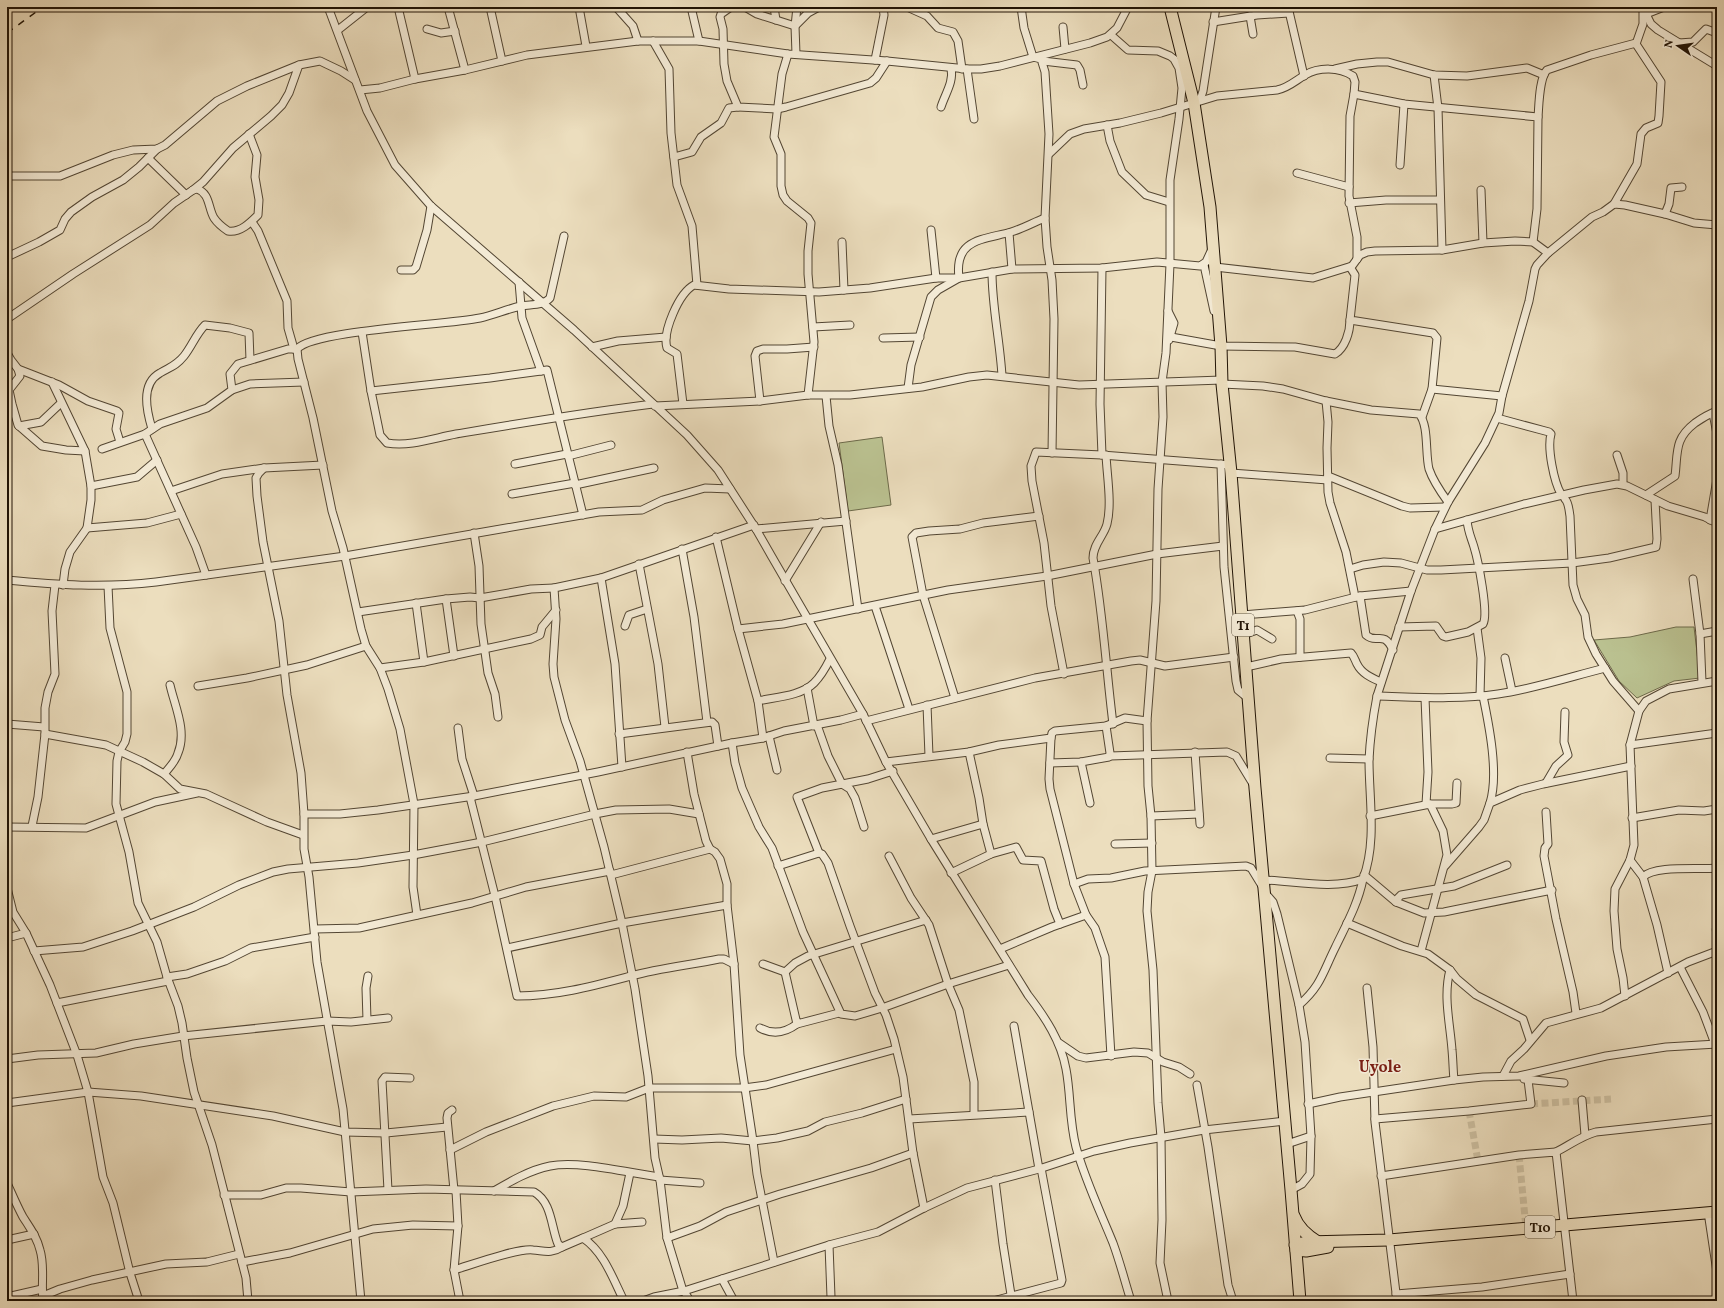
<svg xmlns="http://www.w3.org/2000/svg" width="1724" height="1308" font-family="Vollkorn,serif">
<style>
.green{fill:#bac190;stroke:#6d6a4a}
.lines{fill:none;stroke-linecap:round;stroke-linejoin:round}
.minor-tunnel{stroke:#cdc0a2;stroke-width:7;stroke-dasharray:7 3.5;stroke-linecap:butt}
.minor-casing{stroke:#534633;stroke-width:9}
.highway-casing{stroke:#201305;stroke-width:13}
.minor{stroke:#f3ead5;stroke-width:7}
.highway{stroke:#ecdebe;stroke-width:11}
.rail{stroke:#201305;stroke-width:1.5;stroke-dasharray:7 7;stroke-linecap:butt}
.labels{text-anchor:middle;stroke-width:3;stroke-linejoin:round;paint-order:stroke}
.shield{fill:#f3ead5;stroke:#5f5443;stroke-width:1}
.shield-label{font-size:13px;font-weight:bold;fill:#201305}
.quarter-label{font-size:16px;font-weight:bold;fill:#7a1f14;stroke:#f3ead5}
</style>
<rect width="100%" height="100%" fill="#ecdebe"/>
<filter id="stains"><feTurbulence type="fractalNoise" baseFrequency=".005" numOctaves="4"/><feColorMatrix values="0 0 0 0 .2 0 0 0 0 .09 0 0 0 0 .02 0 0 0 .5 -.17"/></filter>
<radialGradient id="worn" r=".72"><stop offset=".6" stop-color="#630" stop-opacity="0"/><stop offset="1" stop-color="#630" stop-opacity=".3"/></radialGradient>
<g class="green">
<polygon points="882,437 891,505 848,511 839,443"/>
<polygon points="1676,627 1694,627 1700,678 1674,681 1637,698 1619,681 1594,640 1630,637"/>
</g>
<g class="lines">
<g class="minor-tunnel">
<polyline points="1712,932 1717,930"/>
<polyline points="1531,1104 1611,1099"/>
<polyline points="1469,1111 1478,1161"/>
<polyline points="1519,1155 1526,1228"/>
</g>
<defs>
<g id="minor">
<path d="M 328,7 L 367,111 L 395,165 L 431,206 L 574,330 L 687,435 L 718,470 L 756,529 L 772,557 L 863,714 L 886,762 L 931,839 L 1028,995 C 1045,1017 1061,1041 1066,1069 C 1071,1095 1069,1120 1076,1147 C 1085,1180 1100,1211 1113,1243 C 1120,1262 1125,1282 1131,1301"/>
<polyline points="398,7 415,79"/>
<polyline points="448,7 465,70"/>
<polyline points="490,7 502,61"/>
<polyline points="579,7 586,46"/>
<polyline points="616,7 633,26 638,41"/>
<polyline points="691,7 699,41"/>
<polyline points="731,7 721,14 720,17 723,29 724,64 727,81 738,107 777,109 786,107 870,83 876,78 887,61"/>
<polyline points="745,7 757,14 795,26 808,13 819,7"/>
<polyline points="774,7 776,20"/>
<polyline points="907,7 927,16 938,28 953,32 958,41 962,69"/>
<polyline points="1021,7 1024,28 1033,57 1041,59 1045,72 1049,134 1045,218 1047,247 1052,280 1054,319 1052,453"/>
<polyline points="1288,7 1304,76"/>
<polyline points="1644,14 1646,14 1651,24 1658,30 1717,66"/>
<polyline points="1646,14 1664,7"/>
<polyline points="1250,16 1253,34"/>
<polyline points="1213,22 1257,15 1289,13"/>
<polyline points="1063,27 1065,49"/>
<polyline points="427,29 441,33 455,31"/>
<polyline points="338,30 367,7"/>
<polyline points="1111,35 1128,50 1158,51 1170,56 1174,59 1179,68 1182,88 1179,119 1170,180 1170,264 1166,353 1162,382 1163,417 1158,489 1156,601 1147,721 1148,786 1151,816 1152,871 1148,892 1147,911 1153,970 1158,1103 1161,1137 1162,1220 1160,1263 1168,1301"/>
<polyline points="653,41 669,69 671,133 677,185 692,226 697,285"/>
<polyline points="1679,43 1693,42 1706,29 1717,33"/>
<polyline points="788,54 782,74 774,137 781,154 781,186 783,195 787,201 808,218 811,223 808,251 808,274 814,342 808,395"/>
<polyline points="796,54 795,26 797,7"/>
<polyline points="875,60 884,15 883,7"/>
<polyline points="1043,61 1077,65 1080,70 1083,85"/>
<polyline points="967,69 974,119"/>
<polyline points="1335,69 1357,64 1377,62 1388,62 1434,75 1467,76 1527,68 1544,75"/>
<polyline points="1434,75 1438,108 1442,250"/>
<polyline points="360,90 380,88 415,79 465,70 527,55 638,41 699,41 788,54 887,61 967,69 981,69 1000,66 1090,43 1107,37 1117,28 1128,7"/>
<polyline points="1354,94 1404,104 1538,117 1537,209 1533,242"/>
<polyline points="1200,100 1203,91 1216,7"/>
<path d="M 941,107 C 945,94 954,82 951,68"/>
<path d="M 1538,117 C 1539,106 1539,78 1547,70 L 1591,55 L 1636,43"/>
<polyline points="1107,125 1110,141 1122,172 1146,195 1169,202"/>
<path d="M 1049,154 L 1070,134 L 1084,129 L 1120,123 L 1161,113 L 1217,96 L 1277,90 C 1288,88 1295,81 1305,75 C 1319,67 1339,67 1353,76 L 1355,82 L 1354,94 L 1350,116 L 1349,196 L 1357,237 L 1357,259"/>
<polyline points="674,157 692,152 701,137 721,123 729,108 738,107"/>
<polyline points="148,158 186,195"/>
<polyline points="1400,165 1404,104"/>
<polyline points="1297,173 1349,187"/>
<polyline points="7,176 60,176 113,155 133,150 157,149 165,145 217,101 247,86 299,65 320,61 341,71 355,80"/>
<path d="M 193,190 L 197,189 C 210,193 208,208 214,218 C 218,224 222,227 228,231 C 240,233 250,223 258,215 L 259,200 L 255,177 L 257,155 L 249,134"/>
<polyline points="1481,190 1483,243"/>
<polyline points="1349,203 1386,200 1439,200"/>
<polyline points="1614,204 1637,164 1641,134 1646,128 1658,123 1659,116 1661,82 1636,44 1643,24 1643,7"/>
<polyline points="1665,214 1669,204 1671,188 1682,187"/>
<polyline points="252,222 258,231 287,301 288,328 294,349"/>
<polyline points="931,230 936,278"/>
<polyline points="1009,233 1012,269"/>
<polyline points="842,242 844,290"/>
<polyline points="1548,253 1592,217 1603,212 1614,204 1625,205 1665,214 1694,223 1717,225"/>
<polyline points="7,257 39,242 60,230 65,219 71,212 92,197 123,180 139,167 157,149"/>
<polyline points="1204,265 1214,311"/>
<path d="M 1215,267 L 1313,278 L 1352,266 L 1360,255 L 1367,252 L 1375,251 L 1442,250 L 1483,243 L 1515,241 L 1533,242 L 1548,253 L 1537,265 L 1535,269 L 1529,301 L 1502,396 L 1499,413 L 1485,443 L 1448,502 L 1435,529 L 1411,591 L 1377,696 C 1373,717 1370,739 1369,760 C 1369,799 1377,842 1363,879 C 1333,890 1295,881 1264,880"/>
<polyline points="1350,267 1355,275 1350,320 1433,333 1437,338 1432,389 1422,417"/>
<polyline points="401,270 413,270 416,267 427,230 431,206"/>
<path d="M 992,272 C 992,307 1000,341 1002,376"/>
<polyline points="519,282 522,318 541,371 547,370 583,515"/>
<polyline points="1168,311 1174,323 1169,340"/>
<polyline points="7,319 73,274 150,225 174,203 193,190 203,182 233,148 271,116 282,105 289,93 299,65"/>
<polyline points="813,327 850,325"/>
<path d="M 362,332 L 371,391 L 379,430 L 380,435 L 387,443 C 410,447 434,438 456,434 C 522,423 587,412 653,404"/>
<path d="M 1171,337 L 1221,346 L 1295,347 L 1335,354 C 1345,348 1350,332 1350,320"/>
<polyline points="883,338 920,337"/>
<polyline points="592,347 618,341 666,337"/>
<polyline points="7,353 11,360 18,369 59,385 88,401 117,411 119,413 116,429 120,442"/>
<polyline points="18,369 20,376 9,390 12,404 18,425 42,446 66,450 85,451"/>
<polyline points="52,382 85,451 91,486 91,500 87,528 70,552 65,569 63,585"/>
<path d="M 1222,384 L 1263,386 L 1283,389 L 1326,401 L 1371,410 L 1419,414 C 1429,425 1425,453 1429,469 C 1433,481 1440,491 1448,502"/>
<path d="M 908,388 L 911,365 L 931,297 L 938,290 L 959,278 C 954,239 982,240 1011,232 C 1022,229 1034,222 1045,218"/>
<polyline points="1432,389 1502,396"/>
<polyline points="232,390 250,384 304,382"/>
<polyline points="371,391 490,378 541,371"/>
<polyline points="826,396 829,426 838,465 858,609"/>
<polyline points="760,401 755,356 757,351 763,349 787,349 814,347"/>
<polyline points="1326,401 1328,422 1327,448 1328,492 1330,503 1346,552 1355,597"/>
<path d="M 683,404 L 677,354 L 667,348 C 662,332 679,293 694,285 L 729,289 L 819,292 L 870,288 L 936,278 L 959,278 L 1012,269 L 1102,268 L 1157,262 L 1200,266 L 1206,262 L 1212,249"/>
<polyline points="655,406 760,401 808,395 850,395 922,387 969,377 987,375 1079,385 1222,380"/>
<polyline points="1713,413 1717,434"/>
<path d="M 1497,418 L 1549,432 L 1551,434 C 1547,448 1554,482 1561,494 C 1563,497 1564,496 1565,499 C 1569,503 1569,511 1570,516 L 1573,585 L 1577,599 L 1585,615 L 1588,637 L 1596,654 L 1613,681 L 1639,711"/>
<polyline points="19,426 41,422 61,403"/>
<path d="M 152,429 C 147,412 140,384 160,373 C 170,367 176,366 184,356 C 192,346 196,334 205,325 L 230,328 L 249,333 L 250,360"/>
<polyline points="145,434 196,547 206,575"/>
<polyline points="102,449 145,434 160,424 207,408 232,390 230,374 238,364 288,349 297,349"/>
<polyline points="1102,455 1100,404 1102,268"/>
<path d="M 1106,455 C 1107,476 1112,504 1107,524 C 1104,536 1093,544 1093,558 C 1103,613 1106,668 1113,724"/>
<polyline points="1617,455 1623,473 1623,484"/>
<polyline points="568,456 611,445"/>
<polyline points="515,464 567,454"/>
<polyline points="1221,464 1224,567 1236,681 1238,690 1249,699"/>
<polyline points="264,468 259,473 256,478 257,496 263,542 279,621 287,695 301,773 304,814 304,849 309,877 317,962 343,1109 361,1301"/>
<polyline points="1231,473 1328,480"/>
<polyline points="1328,476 1402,506 1410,508 1445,507"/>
<polyline points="575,485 654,468"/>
<polyline points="91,486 137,477 157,460"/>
<polyline points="171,491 222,474 264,468 323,465"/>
<polyline points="512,494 575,483"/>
<path d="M 1646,495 L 1675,476 C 1678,452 1674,439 1695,423 C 1702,418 1709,414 1717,411"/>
<polyline points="1710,520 1717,479"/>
<polyline points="87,528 147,523 181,514"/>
<polyline points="756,529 846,521"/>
<polyline points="1435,529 1524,504 1584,490 1617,484 1627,486 1668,506 1705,517 1717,523"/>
<polyline points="474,533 479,566 481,624 488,673 495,694 498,717"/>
<polyline points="716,537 738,629 758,701 763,738"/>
<polyline points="682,549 694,617 707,722"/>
<polyline points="639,564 658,664 665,727"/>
<polyline points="1350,569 1363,565 1384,562 1401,563 1427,570 1441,570 1572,563 1609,558 1656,547 1657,539 1655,500"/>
<polyline points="601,578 615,664 622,767"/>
<polyline points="1693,579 1700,634 1702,682"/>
<path d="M 7,580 C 58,585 104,588 156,582 L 345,556 L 599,512 L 642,510 L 663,500 L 705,488 L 730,489"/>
<polyline points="785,581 821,522"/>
<polyline points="108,586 110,628 127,692 127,734 125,742 119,752 117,761 116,804 129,852 138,903 157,942 167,977 178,1006 182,1023 187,1058 194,1092 212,1145 246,1278 248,1301"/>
<path d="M 1360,596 L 1366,635 C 1377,645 1383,629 1393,650"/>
<polyline points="446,599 454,656"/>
<polyline points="416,603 424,662"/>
<polyline points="875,606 909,709"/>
<polyline points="1297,611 1300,619 1300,657"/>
<polyline points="358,612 446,599 470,597 480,598 531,589 554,588"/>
<polyline points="1242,615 1305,610 1360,596 1411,591"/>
<polyline points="625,626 629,615 647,609"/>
<path d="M 1399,627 L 1436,626 L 1443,636 L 1446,637 L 1468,632 L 1483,624 C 1489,614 1478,560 1474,547 C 1471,537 1468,532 1467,520"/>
<polyline points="1477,628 1481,658 1480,696"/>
<polyline points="738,629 783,624 948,590 1047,576 1157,554 1223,546"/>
<polyline points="1700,634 1717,631"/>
<polyline points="1243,635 1257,630 1272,639"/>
<polyline points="1505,658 1512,691"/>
<path d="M 1246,667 L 1281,659 L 1351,653 C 1354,656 1355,660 1357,664 C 1362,674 1372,678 1381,682"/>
<polyline points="380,668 424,662 531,639 540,635 542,627 556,610"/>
<polyline points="1064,674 1051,606 1044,543 1032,481 1031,466 1036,452 1102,455 1231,465"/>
<polyline points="198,686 247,678 307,665 366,646"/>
<polyline points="807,688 814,726"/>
<path d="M 1377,696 C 1417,697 1458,700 1498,694 C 1533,689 1570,677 1605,668"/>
<path d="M 1483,696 C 1489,725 1499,774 1490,803"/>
<polyline points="955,698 923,595 912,537 916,533 929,531 960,529 983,523 1039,516"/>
<polyline points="1425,698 1428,772 1426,804"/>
<path d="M 758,701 C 776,697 801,696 814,683 C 821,676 826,667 830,659"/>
<polyline points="927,705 929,756"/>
<polyline points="866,721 1035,678 1131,661 1140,660 1165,666 1234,657"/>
<polyline points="7,724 44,727"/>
<polyline points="817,725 828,756 842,784 850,789 855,798 864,827"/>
<polyline points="458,728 462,759 474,796"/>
<polyline points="45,734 106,745 143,762 164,774 180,789 206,794 267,822 303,835"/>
<polyline points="619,734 712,722 715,725 718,746"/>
<polyline points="769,736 777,770"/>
<polyline points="732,743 735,763 742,788 759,827 772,848 803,932 841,1014 855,1016 882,1008 948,984 1009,965"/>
<polyline points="1630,745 1717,733"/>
<polyline points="687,752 694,794 706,841 710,849 715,852 720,859 727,884 727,905 734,964 740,1055 753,1141 757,1174 774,1262"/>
<polyline points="969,752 979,798 983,824 991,854"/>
<polyline points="1195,752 1200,824"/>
<polyline points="1110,756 1227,752 1236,756 1253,784"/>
<polyline points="1330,758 1369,759"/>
<polyline points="886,762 969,752 999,745 1051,738"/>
<polyline points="1081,762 1090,803"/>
<polyline points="1050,763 1081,762 1109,757 1110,753 1106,726"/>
<path d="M 164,774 C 169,768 176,761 178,753 C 187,731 175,707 170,685"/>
<polyline points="1546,783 1556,766 1568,755 1564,742 1565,712"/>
<path d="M 470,797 L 495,896 L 517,996 C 557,996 593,986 631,976 C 660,968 690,965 719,959 L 724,959 L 734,964"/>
<polyline points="1430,804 1452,804 1456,803 1457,783"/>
<polyline points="1546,812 1548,844 1545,848 1544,856 1556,919 1573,992 1576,1013"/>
<polyline points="304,814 340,814 378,810 474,796 598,772 732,743 763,738 784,731 841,720 863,714"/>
<polyline points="1151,816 1199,814"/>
<polyline points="1370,816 1430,804 1443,831 1447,855 1421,951"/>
<polyline points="1632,818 1679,810 1704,811 1717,809"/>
<polyline points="32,826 38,797 45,734 45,708 48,692 55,674 52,611 55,585"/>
<polyline points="7,827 86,828 155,802 197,793"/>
<polyline points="931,839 983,824"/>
<polyline points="1115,844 1152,843"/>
<polyline points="819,853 797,797 822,788 868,779 893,771"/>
<polyline points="889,856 911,898 929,925 948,984 959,1010 974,1082 974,1114"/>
<polyline points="1630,860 1643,877 1657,925 1668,973"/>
<polyline points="778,866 819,853 822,854 828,863 850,926 875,993 886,1015 894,1039 903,1077 913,1153 924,1208"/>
<polyline points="1445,866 1479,827 1484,820 1490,803 1520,790 1543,784 1631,766"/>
<polyline points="951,873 991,854 1016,847 1023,860 1041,861 1054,909 1060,924"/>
<polyline points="611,875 710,849"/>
<polyline points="1364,875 1396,902 1424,913 1444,912 1552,890"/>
<path d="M 1643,877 C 1655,865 1699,870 1717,868"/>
<polyline points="1074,884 1088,879 1111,878 1145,871 1246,866 1251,868 1262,886"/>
<polyline points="7,888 13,912 26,933 50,985 77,1055 88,1092 103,1177 113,1203 130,1273 139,1301"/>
<polyline points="1265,893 1273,902 1277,914 1299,1005"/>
<polyline points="1396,902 1398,898 1401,895 1454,886 1507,865"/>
<path d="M 417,915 L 413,887 L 414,804 L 400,729 L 388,689 L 380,668 L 366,646 L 361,629 L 343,548 L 332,511 L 313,418 L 298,359 L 297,349 C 314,330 447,325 480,318 C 494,315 507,309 521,306 C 531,304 543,306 550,298 L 564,236"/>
<polyline points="1347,923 1402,946 1428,954 1450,970 1457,979 1476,995 1523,1019 1530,1040"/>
<polyline points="315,929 359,928 472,903 526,887 610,871"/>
<polyline points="7,938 26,933"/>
<polyline points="507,948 622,923 727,905"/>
<polyline points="1000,949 1052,927 1086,915"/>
<polyline points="34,951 83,947 132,931 194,907 239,885 273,872 288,869 358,863 413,855 482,842 595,814 616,810 669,809 699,814"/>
<polyline points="763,964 785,972"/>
<polyline points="1680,967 1703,1012 1715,1044"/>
<path d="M 1450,970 C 1443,996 1450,1023 1452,1050 C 1453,1060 1453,1070 1454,1080"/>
<polyline points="167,977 187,974 225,961 251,948 315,937"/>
<polyline points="1367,988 1373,1047 1375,1122 1397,1301"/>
<polyline points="1625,996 1623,978 1617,949 1614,911 1615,889 1630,860 1634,845 1630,745 1639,711 1646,701 1669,689 1717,681"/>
<polyline points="57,1003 168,981"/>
<polyline points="839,1013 797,1024 785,972 795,963 808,956 926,920"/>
<polyline points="367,1020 366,988 368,976"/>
<polyline points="1014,1026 1039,1169"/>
<path d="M 760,1028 C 773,1035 785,1033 797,1024"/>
<polyline points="1059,1043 1078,1056 1086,1058 1134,1052 1148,1053 1163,1062 1179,1067 1190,1074"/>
<polyline points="1111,1056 1105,957 1095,928 1086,915 1074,884 1050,789 1049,779 1051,738 1052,733 1055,731 1106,726 1125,718 1147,721"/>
<polyline points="7,1059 38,1055 96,1053 134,1044 183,1036 327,1021 351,1022 388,1018"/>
<polyline points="1503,1076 1511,1061 1524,1049 1546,1023 1601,1008 1688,962 1717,951"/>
<polyline points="1524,1079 1564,1083"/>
<polyline points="1197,1085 1208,1147 1228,1285 1233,1301"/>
<polyline points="1582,1100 1585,1135"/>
<polyline points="7,1103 88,1092 141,1096 273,1116 345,1132 386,1133 447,1127"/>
<polyline points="1308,1104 1340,1097 1454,1080 1483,1077 1519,1076 1606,1056 1666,1047 1717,1044"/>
<polyline points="452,1110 448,1113 447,1118 454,1190"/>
<polyline points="909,1119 1029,1112"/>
<polyline points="1375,1119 1469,1111 1531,1104 1528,1080"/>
<polyline points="654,1139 682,1140 721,1138 753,1141 777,1138 808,1131 825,1122 862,1113 906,1099"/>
<polyline points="1287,1144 1311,1136"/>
<polyline points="450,1150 486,1132 553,1106 594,1096 626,1097 649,1088 744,1088 766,1085 896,1049"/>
<path d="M 1556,1152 C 1570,1145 1581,1136 1596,1132 L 1717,1119"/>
<polyline points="1381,1176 1519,1155 1556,1152 1573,1301"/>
<polyline points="660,1180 700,1183"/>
<polyline points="995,1180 1003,1244 1012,1301"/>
<path d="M 7,1183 C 12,1194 17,1206 23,1217 C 30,1228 37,1237 40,1250 C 45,1266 41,1284 43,1300"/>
<polyline points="388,1190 382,1081 385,1077 410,1078"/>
<path d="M 1291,1190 L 1302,1184 L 1310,1174 L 1311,1136 L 1305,1042 L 1299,1005 C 1321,986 1323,972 1335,948 C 1346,925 1358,904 1363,879"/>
<polyline points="456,1191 458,1226 454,1270 460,1301"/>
<path d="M 494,1191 C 511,1181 530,1170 550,1166 C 578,1160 629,1173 659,1177"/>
<path d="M 224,1195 L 261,1195 L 286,1188 L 301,1188 L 351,1192 L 426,1189 L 534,1192 C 552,1202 551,1227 558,1244 L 562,1247 L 583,1238 C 604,1252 613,1279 624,1301"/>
<polyline points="1708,1212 1717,1272"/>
<polyline points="615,1224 623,1206 630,1173"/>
<polyline points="583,1238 615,1224 642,1222"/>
<polyline points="667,1238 700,1226 726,1212 780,1194 871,1168 913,1153"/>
<polyline points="7,1240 34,1234"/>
<polyline points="829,1245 831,1297 833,1301"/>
<polyline points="242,1262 290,1253 373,1229 413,1225 458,1226"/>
<path d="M 454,1270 C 471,1265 517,1248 533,1250 C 545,1251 551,1254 562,1247"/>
<polyline points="722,1279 734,1301"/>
<polyline points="683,1291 667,1238 660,1180 655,1158 648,1076 635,989 622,923 604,847 580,761 565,720 554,677 553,664 556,619 554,588 601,578 754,525"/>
<polyline points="684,1291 690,1301"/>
<polyline points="1396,1294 1482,1287 1570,1274"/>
<polyline points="43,1296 60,1289 92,1280 166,1264 207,1262 239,1254"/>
<polyline points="7,1297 42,1289"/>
<polyline points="643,1301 654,1297 684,1291 829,1245 878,1232 924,1208 967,1188 1039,1169 1094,1151 1130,1143 1204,1130 1285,1121"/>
<polyline points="993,1301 1061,1283 1062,1280 1041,1168"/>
</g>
<g id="highway">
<polyline points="1170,7 1194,103 1210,207 1221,346 1222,384 1231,473 1255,788 1291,1190 1300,1301"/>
<path d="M 1294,1216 C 1298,1227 1308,1236 1318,1242"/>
<polyline points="1295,1245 1306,1242 1389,1240 1717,1212"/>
<polyline points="1296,1250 1306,1251 1328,1247"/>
</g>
</defs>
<use href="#minor" class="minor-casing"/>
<use href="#highway" class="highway-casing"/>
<use href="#minor" class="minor"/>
<use href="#highway" class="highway"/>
<polyline class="rail" points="7,33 43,7"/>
</g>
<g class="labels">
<g class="shield">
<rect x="1232" y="614" width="22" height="22" rx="3"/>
<rect x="1525" y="1216" width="30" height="22" rx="3"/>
</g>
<g class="shield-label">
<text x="1243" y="630">T1</text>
<text x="1540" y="1232">T10</text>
</g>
<g class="quarter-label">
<text x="1380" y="1072">Uyole</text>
</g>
</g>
<rect width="1724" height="1308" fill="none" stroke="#ecdebe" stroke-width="24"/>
<rect x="8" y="8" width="1708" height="1292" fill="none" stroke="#201305" stroke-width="2"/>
<rect x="12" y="12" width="1700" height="1284" fill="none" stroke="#201305"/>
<g transform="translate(1678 46) rotate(283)" stroke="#f3ead5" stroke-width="3" paint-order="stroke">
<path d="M0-3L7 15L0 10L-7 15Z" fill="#201305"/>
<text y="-6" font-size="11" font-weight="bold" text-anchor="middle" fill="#201305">N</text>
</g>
<rect width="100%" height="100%" filter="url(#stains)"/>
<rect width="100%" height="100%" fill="url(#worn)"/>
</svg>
